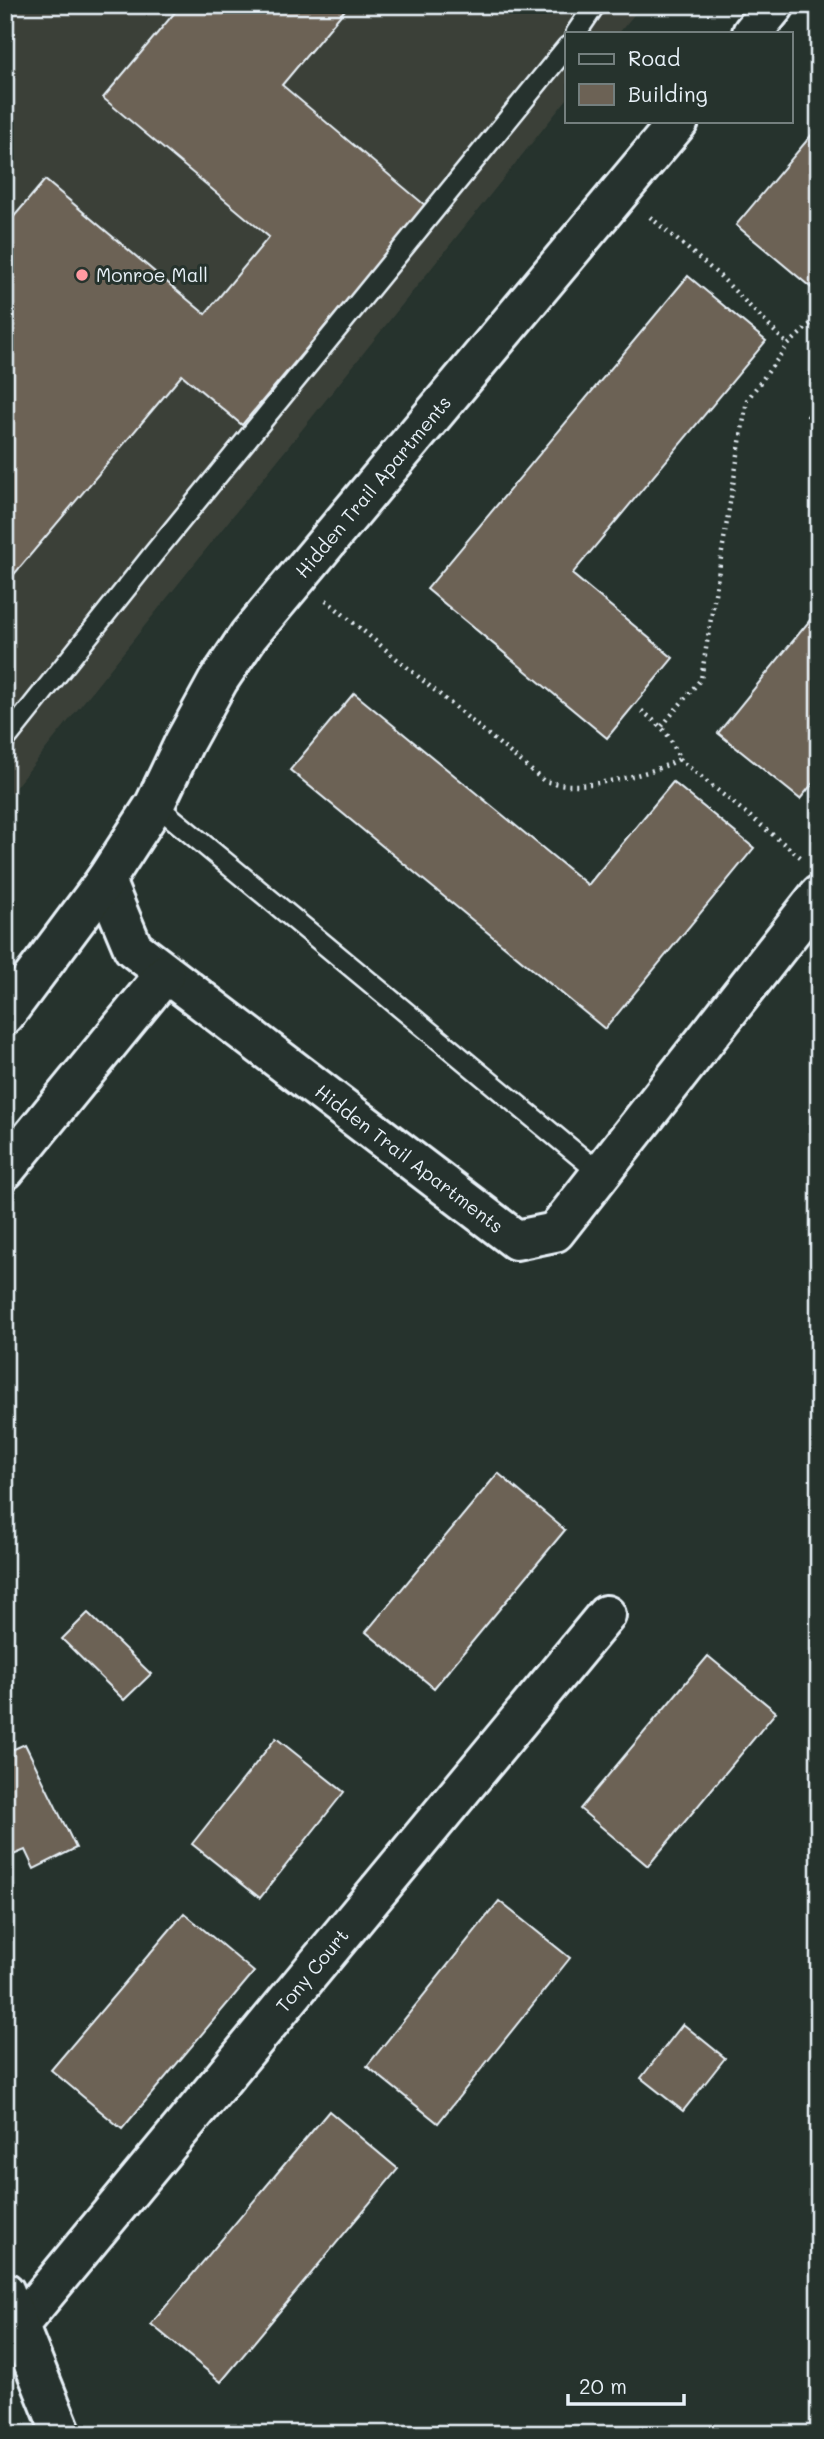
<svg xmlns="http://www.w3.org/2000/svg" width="824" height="2439" font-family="Mali,sans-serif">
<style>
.built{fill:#3b4139}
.building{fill:#6c6255;stroke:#e8f1f8;stroke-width:2}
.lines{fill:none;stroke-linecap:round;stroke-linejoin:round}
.service-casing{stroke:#e8f1f8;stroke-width:24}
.minor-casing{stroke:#e8f1f8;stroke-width:44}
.tertiary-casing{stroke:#e8f1f8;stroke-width:44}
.path{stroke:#e8f1f8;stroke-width:4.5;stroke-dasharray:2 5;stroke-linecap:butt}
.service{stroke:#26332d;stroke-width:19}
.minor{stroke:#26332d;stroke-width:38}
.tertiary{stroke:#26332d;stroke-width:38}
.poi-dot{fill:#ff9aa2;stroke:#26332d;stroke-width:2.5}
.labels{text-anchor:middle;stroke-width:6;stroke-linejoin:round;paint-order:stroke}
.poi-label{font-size:19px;fill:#e8f1f8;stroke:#26332d;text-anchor:start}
.street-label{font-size:19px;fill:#e8f1f8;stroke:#26332d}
</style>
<rect width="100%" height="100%" fill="#26332d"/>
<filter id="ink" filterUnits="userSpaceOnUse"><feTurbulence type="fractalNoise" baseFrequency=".0143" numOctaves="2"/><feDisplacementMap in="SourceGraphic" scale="14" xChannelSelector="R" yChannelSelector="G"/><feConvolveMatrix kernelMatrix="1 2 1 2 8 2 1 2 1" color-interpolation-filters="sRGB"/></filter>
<g filter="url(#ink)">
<polygon class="built" points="5,5 642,5 619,33 567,33 567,99 5,800"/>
<g class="building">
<polygon points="181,5 349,5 282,85 426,206 242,425 182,375 5,585 5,227 45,180 205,314 269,237 103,98"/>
<polygon points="819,126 819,284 814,290 736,225"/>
<polygon points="688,276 766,341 572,574 673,658 607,738 427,589"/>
<polygon points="819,401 819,425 807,416"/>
<polygon points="819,609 819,776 800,799 718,733"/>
<polygon points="354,693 588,885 673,782 754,848 605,1029 290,770"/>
<polygon points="498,1473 565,1530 434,1688 366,1632"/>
<polygon points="88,1613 151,1674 124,1700 62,1639"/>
<polygon points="708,1656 776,1712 648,1866 580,1809"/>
<polygon points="276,1738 344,1792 260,1898 192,1844"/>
<polygon points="25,1744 76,1848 34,1869 25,1850 11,1856 5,1845 5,1811 8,1809 5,1804 5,1753"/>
<polygon points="499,1901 570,1958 438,2123 367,2066"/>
<polygon points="184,1913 254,1972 122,2129 51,2070"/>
<polygon points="683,2024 725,2058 683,2111 641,2078"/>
<polygon points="329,2111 398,2169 221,2382 151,2324"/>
</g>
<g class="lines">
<defs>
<g id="service">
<polyline points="576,33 595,5"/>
<polyline points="5,740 155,552 567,47"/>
<polyline points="155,804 601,1174"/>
</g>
<g id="minor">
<polyline points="752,33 775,5"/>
<path id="s1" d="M 105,881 L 133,948 L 516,1240 L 555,1232 L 819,895"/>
<path id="s2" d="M 5,1015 L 105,881 L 155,804 L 184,743 L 218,681 L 249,635 L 679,121"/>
<polyline points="5,1170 165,974"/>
<path id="s3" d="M 19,2325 L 606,1615"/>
</g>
<polyline id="tertiary" points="5,2292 62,2434"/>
</defs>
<use href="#service" class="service-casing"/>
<use href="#minor" class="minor-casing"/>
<use href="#tertiary" class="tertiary-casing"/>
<g class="path">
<polyline points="650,217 720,276 788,345"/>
<path d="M 326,600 L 544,781 C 553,783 563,785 572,785 C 597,786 659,772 679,759 C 670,732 660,725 638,708"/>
<polyline points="662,726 701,679 747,400 788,345 819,316"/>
<polyline points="679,759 804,860"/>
</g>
<use href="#service" class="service"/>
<use href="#minor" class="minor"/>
<use href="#tertiary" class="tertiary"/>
</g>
</g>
<circle class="poi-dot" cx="82" cy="275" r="7"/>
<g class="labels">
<g class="poi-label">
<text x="96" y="282">Monroe Mall</text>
</g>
<g class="street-label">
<text dy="7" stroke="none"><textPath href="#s2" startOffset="646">Hidden Trail Apartments</textPath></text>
<text dy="7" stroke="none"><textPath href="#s1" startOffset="420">Hidden Trail Apartments</textPath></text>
<text dy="7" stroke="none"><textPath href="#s3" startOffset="460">Tony Court</textPath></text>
</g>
</g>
<rect width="824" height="2439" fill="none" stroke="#26332d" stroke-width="28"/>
<rect x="14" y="14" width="796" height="2411" fill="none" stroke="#e8f1f8" stroke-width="2.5" filter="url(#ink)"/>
<rect x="565" y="32" width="228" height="91" fill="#26332d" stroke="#747f7e" stroke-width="2"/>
<rect x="579" y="54" width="35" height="10" fill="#26332d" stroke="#747f7e" stroke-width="2"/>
<text x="628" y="66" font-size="21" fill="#e8f1f8">Road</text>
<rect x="579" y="84" width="35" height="21" fill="#6c6255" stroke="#747f7e" stroke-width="2"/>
<text x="628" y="102" font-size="21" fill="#e8f1f8">Building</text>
<path d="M568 2394v10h116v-10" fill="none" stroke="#e8f1f8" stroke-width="3.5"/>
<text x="579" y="2394" font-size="21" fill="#e8f1f8" stroke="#26332d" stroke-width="5" paint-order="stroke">20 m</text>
</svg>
